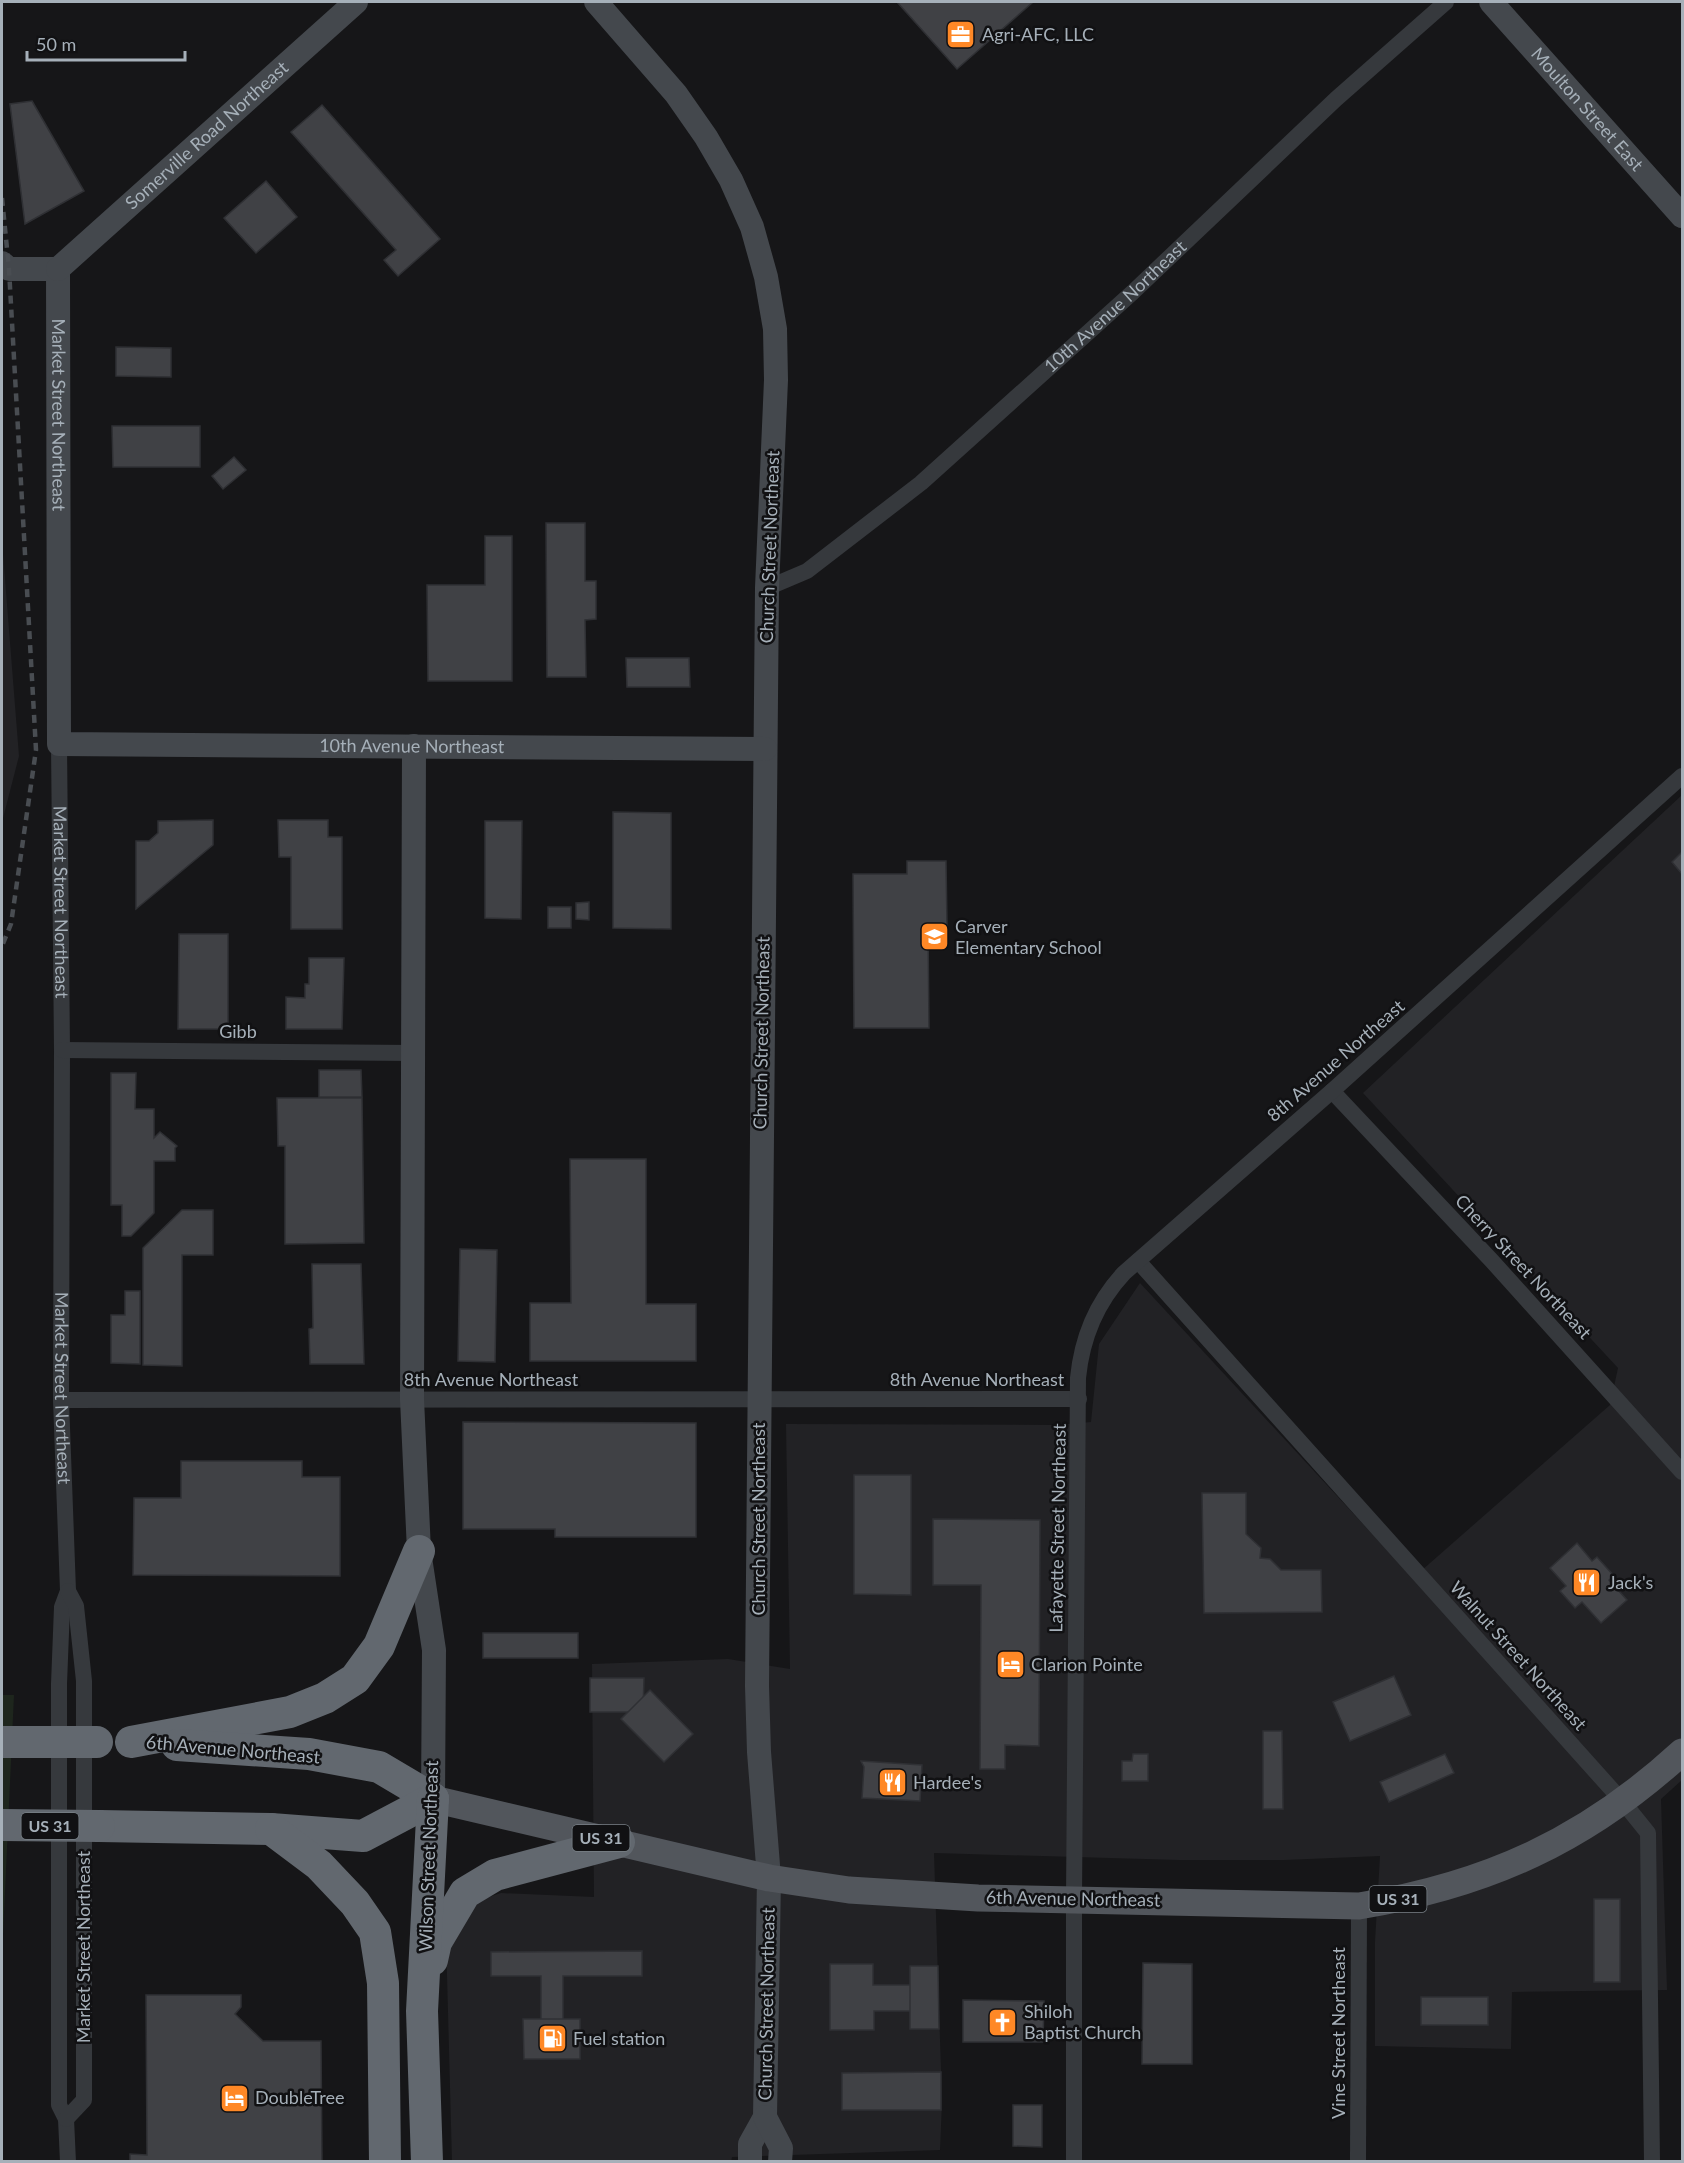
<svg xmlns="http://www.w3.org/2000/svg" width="1684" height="2163" font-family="Lato,sans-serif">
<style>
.built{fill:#222225}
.green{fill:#1e261d}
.building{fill:#404145;stroke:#2f3034;stroke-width:1.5}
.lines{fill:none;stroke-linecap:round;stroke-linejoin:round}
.street{stroke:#36393d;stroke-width:16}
.secondary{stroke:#44484d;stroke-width:24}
.primary{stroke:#52565c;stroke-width:27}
.highway{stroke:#62686f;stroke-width:32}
.rail{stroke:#494d52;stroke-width:4.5;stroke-dasharray:8 6;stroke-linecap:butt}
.highway-bridge{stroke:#62686f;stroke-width:32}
.labels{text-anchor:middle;stroke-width:5;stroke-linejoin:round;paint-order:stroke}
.shield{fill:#111113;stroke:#798087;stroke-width:1.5}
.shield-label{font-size:16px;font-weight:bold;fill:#a6b0b9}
.poi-label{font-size:18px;fill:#a6b0b9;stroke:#111113;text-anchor:start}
.street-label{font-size:18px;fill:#a6b0b9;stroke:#111113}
</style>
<rect width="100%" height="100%" fill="#161618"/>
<g class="built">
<polygon points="2,541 19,756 2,822"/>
<polygon points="1682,795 1682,1780 1661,1799 1667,1990 1512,1992 1511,2049 1375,2046 1375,1942 1380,1856 1284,1860 1179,1860 934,1853 942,2102 940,2150 732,2157 731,2162 452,2162 446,1937 474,1902 501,1893 594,1897 592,1664 728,1659 790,1669 786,1424 1056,1425 1091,1422 1099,1344 1140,1283 1413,1578 1610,1405 1618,1368 1363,1093"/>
</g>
<polygon class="green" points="2,1695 14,1695 2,1958"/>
<g class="building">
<polygon points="897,2 1033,2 957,69"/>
<polygon points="32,101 84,191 25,224 10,104"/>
<polygon points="322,105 440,239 398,276 384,260 396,250 291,132"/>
<polygon points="266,181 297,217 256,253 224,218"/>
<polygon points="116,347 171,348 171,377 116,376"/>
<polygon points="112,426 200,426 200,467 113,467"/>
<polygon points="234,457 246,470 223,489 212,476"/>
<polygon points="546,523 585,523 585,581 596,581 596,619 585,620 586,677 547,677"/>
<polygon points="485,536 512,536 512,681 428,681 427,585 485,585"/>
<polygon points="626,658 689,658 690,687 627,687"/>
<polygon points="613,812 671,813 671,929 613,928"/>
<polygon points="213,820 213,845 136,909 136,841 149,841 158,833 158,821"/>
<polygon points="278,820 328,820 328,837 342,837 342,929 291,929 291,857 279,857"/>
<polygon points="485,821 522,821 521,919 485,918"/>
<polygon points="1682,852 1682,874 1672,862"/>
<polygon points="907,861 946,861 947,926 928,926 929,1028 854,1028 853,874 907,874"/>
<polygon points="589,902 589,920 576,919 576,903"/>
<rect x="548" y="907" width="23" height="21"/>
<polygon points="179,934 228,934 228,1029 178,1029"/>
<polygon points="309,958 344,958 342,1029 286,1029 286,997 305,998 305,984 309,984"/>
<polygon points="319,1070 361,1070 362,1097 319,1097"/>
<polygon points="111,1073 136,1073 135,1109 154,1109 154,1138 160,1132 177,1146 175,1148 175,1161 154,1161 154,1213 131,1236 122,1236 122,1205 111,1205"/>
<polygon points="277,1098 362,1098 364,1243 285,1244 285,1146 278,1146"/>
<polygon points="570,1159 646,1159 646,1304 696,1304 696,1361 530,1361 530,1303 571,1303"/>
<polygon points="182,1210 213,1210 213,1255 182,1255 182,1366 143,1365 143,1248"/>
<polygon points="460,1249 497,1250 495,1362 458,1361"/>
<polygon points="312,1264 361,1264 364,1364 310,1364 309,1329 313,1328"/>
<polygon points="125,1291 140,1291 140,1364 111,1363 111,1315 125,1315"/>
<polygon points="463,1422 696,1423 696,1537 555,1537 555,1529 463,1529"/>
<polygon points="181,1461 302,1461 302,1477 340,1477 340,1576 133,1575 134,1498 181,1498"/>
<polygon points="854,1475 911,1475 911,1595 854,1594"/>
<polygon points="1202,1493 1246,1493 1246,1534 1261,1548 1260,1558 1270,1559 1281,1570 1321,1570 1322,1612 1204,1613"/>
<polygon points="933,1519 1040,1520 1039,1746 1005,1745 1005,1769 980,1769 981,1585 933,1585"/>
<polygon points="1577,1543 1592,1561 1597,1557 1614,1576 1609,1580 1627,1600 1601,1623 1582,1602 1575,1608 1560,1591 1566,1586 1550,1568"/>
<rect x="483" y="1633" width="95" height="25"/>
<polygon points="1394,1676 1411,1715 1350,1741 1333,1702"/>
<polygon points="590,1678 644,1678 643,1712 590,1712"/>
<polygon points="650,1690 693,1734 664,1762 621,1719"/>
<polygon points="1263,1731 1282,1731 1283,1809 1263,1809"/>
<polygon points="1133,1754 1148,1754 1148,1781 1122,1781 1122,1761 1132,1761"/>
<polygon points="1445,1754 1454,1773 1389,1802 1380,1782"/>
<polygon points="861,1761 922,1765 920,1801 862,1798 864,1767"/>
<rect x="1594" y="1899" width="26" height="83"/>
<polygon points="642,1951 642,1976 563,1976 563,2021 541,2021 541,1976 491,1976 491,1952"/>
<polygon points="1143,1963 1192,1964 1192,2064 1142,2064"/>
<polygon points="830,1964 873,1964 873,1985 915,1985 916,2011 874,2011 874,2030 830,2030"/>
<polygon points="910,1966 938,1966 939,2029 910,2029"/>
<polygon points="146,1995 241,1995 241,2007 235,2014 263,2041 321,2041 322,2162 130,2162 130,2154 147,2155"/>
<rect x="1421" y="1997" width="67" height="28"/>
<polygon points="963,2000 1044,2001 1043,2042 963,2042"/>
<polygon points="523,2019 580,2019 580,2059 524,2059"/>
<polygon points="941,2072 941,2110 842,2110 842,2073"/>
<polygon points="1013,2105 1042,2105 1042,2147 1013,2146"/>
</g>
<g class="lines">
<g class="street">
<path id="s1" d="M 767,588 L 807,571 L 921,483 L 1133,292 L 1336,99 L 1446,2"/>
<path id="s2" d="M 59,744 L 62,1050 L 61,1400 L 68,1591 L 62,1607 L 59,1684 L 59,2105 L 66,2119 L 68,2162"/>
<polyline points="62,1050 414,1053"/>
<polyline points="1332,1091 1492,1261 1682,1472"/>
<polyline points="1138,1261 1623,1802 1648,1833 1652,2162"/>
<polyline points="61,1400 1079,1399"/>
<polyline points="66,2119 84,2100 84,1681 76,1606 68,1591"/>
<path d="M 1074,2162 L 1074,1898 L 1078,1378 C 1082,1337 1096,1303 1124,1273 L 1332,1091 L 1682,776"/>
<polyline points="1358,2162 1359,1906"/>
</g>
<g class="secondary">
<polyline points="596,2 676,94 706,137 731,180 752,227 766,277 775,329 776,380 767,588 757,1686 759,1752 769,1878 765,2117 750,2144 750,2162"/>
<path id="s3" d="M 1491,2 L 1682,216"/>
<path id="s4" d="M 2,263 L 9,269 L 58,269 L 59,744 L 765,749"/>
<path id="s5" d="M 58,269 L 356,2"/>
<polyline points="414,746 412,1399 419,1551 434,1650 433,1799"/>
<polyline points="765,2117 781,2148 780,2162"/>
</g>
<path class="primary" d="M 433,1799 L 769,1878 L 849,1890 L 978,1898 L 1359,1906 C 1488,1885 1586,1840 1682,1752"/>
<g class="highway">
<polyline points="131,1742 290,1712 325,1698 355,1679 379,1646 419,1551"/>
<polyline points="177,1745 309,1754 379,1767 433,1799"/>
<polyline points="99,1826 271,1829 363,1836 433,1799"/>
<polyline points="271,1829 319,1865 355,1903 375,1932 383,1983 385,2162"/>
<polyline points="432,1960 436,1942 465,1893 495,1875 619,1842"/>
<polyline points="427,2162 422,2011 433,1799"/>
</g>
<polyline class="rail" points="2,198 9,269 36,750 11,924 2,946"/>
<g class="highway-bridge">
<polyline points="2,1742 97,1742"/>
<polyline points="2,1825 99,1826"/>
</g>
</g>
<defs>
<symbol id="office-square" viewBox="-11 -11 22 22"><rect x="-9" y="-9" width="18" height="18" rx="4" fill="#ff8826" stroke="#111113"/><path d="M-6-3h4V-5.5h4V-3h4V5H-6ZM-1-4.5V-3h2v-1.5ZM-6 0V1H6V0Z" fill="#fff"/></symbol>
<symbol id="school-square" viewBox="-11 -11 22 22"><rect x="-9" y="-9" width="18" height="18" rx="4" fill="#ff8826" stroke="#111113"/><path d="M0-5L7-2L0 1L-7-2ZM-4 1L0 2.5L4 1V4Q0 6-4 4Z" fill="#fff"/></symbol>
<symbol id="restaurant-square" viewBox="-11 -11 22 22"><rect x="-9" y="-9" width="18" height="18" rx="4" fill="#ff8826" stroke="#111113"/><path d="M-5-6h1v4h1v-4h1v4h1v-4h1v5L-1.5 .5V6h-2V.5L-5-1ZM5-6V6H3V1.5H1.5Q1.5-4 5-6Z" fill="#fff"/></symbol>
<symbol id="hotel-square" viewBox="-11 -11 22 22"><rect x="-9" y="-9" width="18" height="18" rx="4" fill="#ff8826" stroke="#111113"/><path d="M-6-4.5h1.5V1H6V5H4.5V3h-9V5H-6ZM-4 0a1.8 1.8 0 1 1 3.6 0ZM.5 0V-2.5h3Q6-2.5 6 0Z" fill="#fff"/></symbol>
<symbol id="church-square" viewBox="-11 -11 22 22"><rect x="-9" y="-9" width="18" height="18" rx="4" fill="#ff8826" stroke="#111113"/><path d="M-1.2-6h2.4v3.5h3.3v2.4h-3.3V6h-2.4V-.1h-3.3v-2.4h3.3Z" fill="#fff"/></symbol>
<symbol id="fuel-square" viewBox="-11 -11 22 22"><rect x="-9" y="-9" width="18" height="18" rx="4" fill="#ff8826" stroke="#111113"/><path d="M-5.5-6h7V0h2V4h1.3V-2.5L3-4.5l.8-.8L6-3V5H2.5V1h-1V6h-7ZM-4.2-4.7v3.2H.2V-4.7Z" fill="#fff"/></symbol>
</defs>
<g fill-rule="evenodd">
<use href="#office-square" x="944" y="18" width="33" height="33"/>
<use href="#school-square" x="918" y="920" width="33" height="33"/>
<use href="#restaurant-square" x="1570" y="1566" width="33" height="33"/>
<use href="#hotel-square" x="994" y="1648" width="33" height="33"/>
<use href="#restaurant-square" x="876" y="1766" width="33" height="33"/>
<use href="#church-square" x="986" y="2006" width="33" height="33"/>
<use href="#fuel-square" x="536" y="2022" width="33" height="33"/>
<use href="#hotel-square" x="218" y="2082" width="33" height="33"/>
</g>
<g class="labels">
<g class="shield">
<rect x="21.5" y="1813" width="57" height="26" rx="4.5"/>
<rect x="572.5" y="1825" width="57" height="26" rx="4.5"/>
<rect x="1369.5" y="1886" width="57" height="26" rx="4.5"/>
</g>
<g class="shield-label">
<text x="50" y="1832">US 31</text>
<text x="601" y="1844">US 31</text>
<text x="1398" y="1905">US 31</text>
</g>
<g class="poi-label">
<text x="982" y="41">Agri-AFC, LLC</text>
<text x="955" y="933">Carver<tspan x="955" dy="21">Elementary School</tspan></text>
<text x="1608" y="1589">Jack's</text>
<text x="1031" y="1671">Clarion Pointe</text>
<text x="913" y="1789">Hardee's</text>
<text x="1024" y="2018">Shiloh<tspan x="1024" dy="21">Baptist Church</tspan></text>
<text x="573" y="2045">Fuel station</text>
<text x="255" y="2104">DoubleTree</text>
</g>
<g class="street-label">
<text dy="6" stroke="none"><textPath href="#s3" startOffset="144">Moulton Street East</textPath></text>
<text dy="6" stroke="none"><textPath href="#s5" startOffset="200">Somerville Road Northeast</textPath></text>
<text dy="6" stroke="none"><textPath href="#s1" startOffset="450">10th Avenue Northeast</textPath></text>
<text dy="6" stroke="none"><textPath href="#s4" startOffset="204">Market Street Northeast</textPath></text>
<text transform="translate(770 547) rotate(-88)" y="6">Church Street Northeast</text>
<text dy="6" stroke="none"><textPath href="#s4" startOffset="886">10th Avenue Northeast</textPath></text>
<text dy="6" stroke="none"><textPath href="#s2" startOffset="158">Market Street Northeast</textPath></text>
<text x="238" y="1038">Gibb</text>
<text transform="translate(762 1033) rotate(-89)" y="6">Church Street Northeast</text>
<text transform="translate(1336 1061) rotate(-41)" y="6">8th Avenue Northeast</text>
<text transform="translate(1523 1267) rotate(47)" y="6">Cherry Street Northeast</text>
<text x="491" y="1386">8th Avenue Northeast</text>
<text x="977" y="1386">8th Avenue Northeast</text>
<text dy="6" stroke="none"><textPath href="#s2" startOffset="644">Market Street Northeast</textPath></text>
<text transform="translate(759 1519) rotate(-90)" y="6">Church Street Northeast</text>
<text transform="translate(1058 1528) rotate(-89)" y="6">Lafayette Street Northeast</text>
<text transform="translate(1518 1656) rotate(48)" y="6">Walnut Street Northeast</text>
<text transform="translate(233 1750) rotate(5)" y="6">6th Avenue Northeast</text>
<text transform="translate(429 1856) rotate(-88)" y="6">Wilson Street Northeast</text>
<text transform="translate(1073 1899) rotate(1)" y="6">6th Avenue Northeast</text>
<text transform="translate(84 1947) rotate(-90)" y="6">Market Street Northeast</text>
<text transform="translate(767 2004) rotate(-89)" y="6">Church Street Northeast</text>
<text transform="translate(1339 2033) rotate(-90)" y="6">Vine Street Northeast</text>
</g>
</g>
<rect width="1684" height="2163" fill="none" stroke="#a6b0b9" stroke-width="6"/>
<path d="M27 51v9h158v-9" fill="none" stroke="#a6b0b9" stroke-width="3"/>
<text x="36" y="51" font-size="18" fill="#a6b0b9" stroke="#111113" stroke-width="4.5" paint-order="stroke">50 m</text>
</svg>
